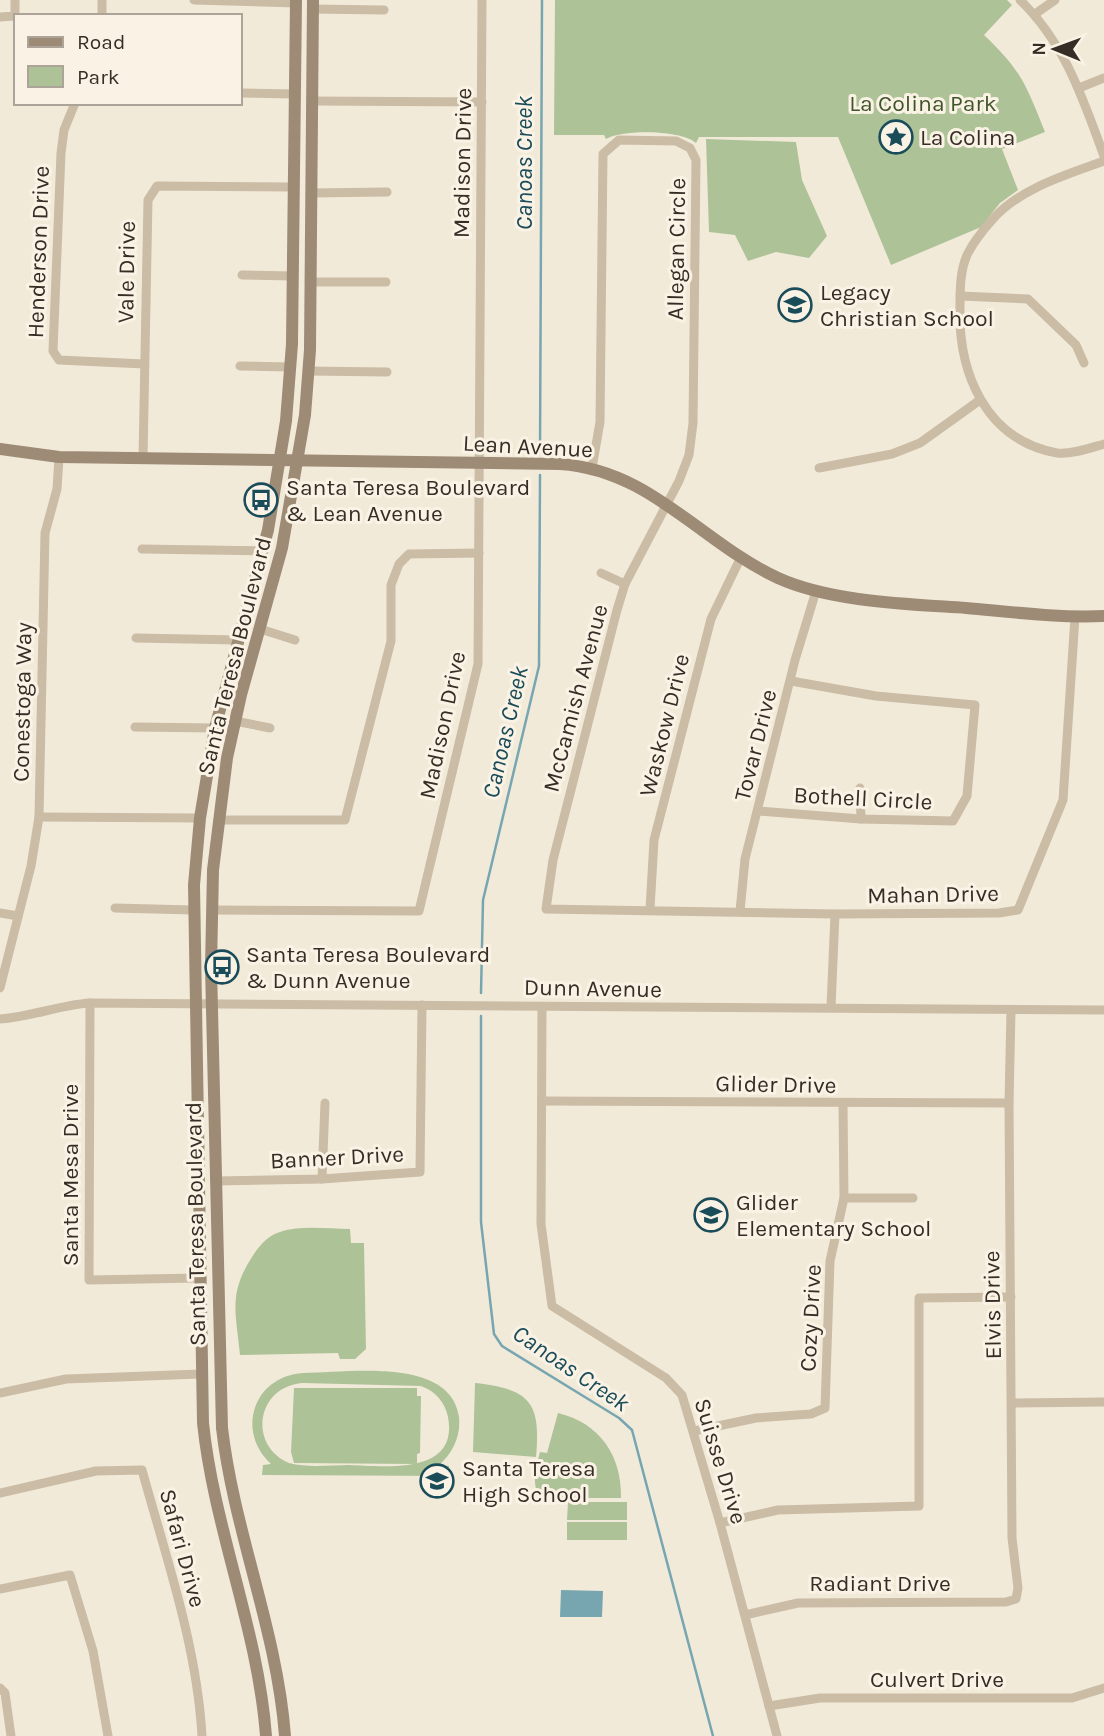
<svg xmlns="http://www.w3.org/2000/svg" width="1104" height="1736" font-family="Karla,sans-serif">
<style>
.green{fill:#aec298;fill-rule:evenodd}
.water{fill:#77a6b1}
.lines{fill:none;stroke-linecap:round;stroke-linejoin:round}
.stream{stroke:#77a6b1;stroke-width:2.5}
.street{stroke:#cbbca5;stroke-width:9}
.secondary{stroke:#9e8b76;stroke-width:12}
.labels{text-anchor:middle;stroke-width:6;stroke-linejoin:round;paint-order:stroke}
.park-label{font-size:23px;fill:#3f5529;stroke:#faf3e5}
.poi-label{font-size:23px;fill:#362e26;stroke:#faf3e5;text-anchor:start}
.street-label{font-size:23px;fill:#362e26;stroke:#faf3e5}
.water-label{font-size:24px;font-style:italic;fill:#1a4c59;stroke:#faf3e5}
</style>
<rect width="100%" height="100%" fill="#f2ead9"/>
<g class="green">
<path d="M 555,0 L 1007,0 L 1012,5 L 984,35 C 1022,71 1026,85 1045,132 L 1002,149 L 1018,190 L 1000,203 L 981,227 L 891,265 L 838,137 L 699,137 L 696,143 C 682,130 622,129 606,139 L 604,135 L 554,135 Z"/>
<polygon points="706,139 796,142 802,180 827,236 809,258 776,252 748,261 735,235 709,232"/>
<path d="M 350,1229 L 351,1243 L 364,1243 L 366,1349 L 355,1359 L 340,1359 L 338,1353 L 240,1355 C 236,1313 228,1294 252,1257 C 259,1246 267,1236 280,1232 C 301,1225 328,1229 350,1229 Z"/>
<path d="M 303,1373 C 348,1373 450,1356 459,1417 C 461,1436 453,1453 439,1465 L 449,1466 L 449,1476 L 262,1475 L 263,1465 L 271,1464 C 235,1431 254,1376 303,1373 ZM 303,1383 L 421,1386 C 435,1391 445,1402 448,1417 C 459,1476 384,1466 349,1465 C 330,1465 308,1468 289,1463 C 247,1445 257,1386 303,1383 Z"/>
<path d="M 475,1383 C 530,1389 541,1402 536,1457 L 473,1452 Z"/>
<polygon points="294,1388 417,1388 417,1396 421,1396 420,1453 417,1454 417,1464 294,1463 291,1452"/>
<path d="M 558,1413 C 600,1423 622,1456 621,1498 L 540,1498 C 531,1483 536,1468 540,1452 L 547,1453 Z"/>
<polygon points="568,1502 627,1502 627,1520 567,1520"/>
<rect x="567" y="1522" width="60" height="18"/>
</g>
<polygon class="water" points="561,1590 603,1591 602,1617 560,1617"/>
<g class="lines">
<g class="stream">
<polyline points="540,452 542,0"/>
<polyline points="481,993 483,900 539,666 540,475"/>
<polyline points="481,1016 481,1222 494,1334 502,1346 619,1418 632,1430 713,1736"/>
</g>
<g class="street">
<polyline points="194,0 296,3"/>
<path d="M 1020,0 C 1065,43 1083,99 1104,156"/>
<polyline points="313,9 384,10"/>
<polyline points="1035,14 1055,0"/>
<polyline points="102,16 102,0"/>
<polyline points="0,17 15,16 15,0"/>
<polyline points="1079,88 1104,78"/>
<polyline points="240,93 295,94"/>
<polyline points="312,101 482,102"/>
<polyline points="75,103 64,130 61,153 53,351 59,360 144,364"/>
<path d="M 1104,161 C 1066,175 1020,188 992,220 C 983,230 973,243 967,255 C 960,271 960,290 960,307 C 958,372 985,440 1057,453 C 1071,455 1090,448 1104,444"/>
<polyline points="311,193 387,192"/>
<polyline points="242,275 293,276"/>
<polyline points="310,282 386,282"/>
<polyline points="960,296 1028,299 1076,345 1084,363"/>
<polyline points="240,366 291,367"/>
<polyline points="309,371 387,372"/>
<polyline points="143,458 148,200 157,186 294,187"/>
<polyline points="592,468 600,422 603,154 619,140 676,141 690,148 696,160 693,423 689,455 679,481 625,584 617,610 553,860 546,909 835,914 999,913 1018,910 1063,800 1075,617"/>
<polyline points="819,468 892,454 920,443 980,400"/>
<polyline points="142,549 264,551"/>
<polyline points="601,573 625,584"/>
<polyline points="260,629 295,640"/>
<polyline points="136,638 238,640"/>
<polyline points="235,721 270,728"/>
<polyline points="135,727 215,728"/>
<polyline points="860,788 861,819"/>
<polyline points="758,811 861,819 953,821 967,796 975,705 876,696 791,681"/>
<polyline points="39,817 200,818"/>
<polyline points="218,820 345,820 391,641 391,585 399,564 409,554 479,553"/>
<polyline points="115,908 193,910"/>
<polyline points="650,909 654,840 711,619 741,557"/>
<polyline points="211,910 419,911 478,664 482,0"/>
<polyline points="740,911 745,859 795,660 816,591"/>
<polyline points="0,913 18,916"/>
<polyline points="0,988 31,866 39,817 45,533 57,489 59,457"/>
<polyline points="90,1003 89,1280 199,1278"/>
<polyline points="831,1007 835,914"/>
<polyline points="542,1008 541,1224 552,1306 666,1378 682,1395 720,1523 777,1736"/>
<path d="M 0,1019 C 31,1017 59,1005 90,1003 L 1104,1010"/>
<polyline points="542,1101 1009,1103"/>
<polyline points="322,1179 325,1103"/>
<polyline points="215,1181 322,1179 420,1172 422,1005"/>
<polyline points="844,1198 913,1198"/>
<polyline points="0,1393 66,1379 200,1374"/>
<polyline points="1012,1403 1104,1402"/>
<polyline points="694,1431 756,1418 811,1414 825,1408 830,1261 844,1198 843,1104"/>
<path d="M 0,1493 L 96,1471 L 142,1470 C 166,1557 197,1646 202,1736"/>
<polyline points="720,1523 778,1510 919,1506 919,1298 1011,1297"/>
<polyline points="0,1589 70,1575 93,1651 108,1736"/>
<polyline points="745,1615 798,1603 1006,1602 1016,1599 1018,1588 1012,1538 1009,1103 1011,1011"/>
<polyline points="0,1688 5,1693 11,1736"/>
<polyline points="769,1706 820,1698 1072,1698 1104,1688"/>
</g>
<g class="secondary">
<path d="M 0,449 L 59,457 L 560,464 C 651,470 700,542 778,578 C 831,602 908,604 966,608 C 1012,612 1058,618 1104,616"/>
<path d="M 266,1736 C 258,1629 214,1529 203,1423 L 194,885 L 200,818 L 215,728 L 268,530 L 286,421 L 292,344 L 296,0"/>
<path d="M 285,1736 C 277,1630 234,1532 222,1428 L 211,967 L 213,870 L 227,758 L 241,695 L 282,548 L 305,415 L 310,350 L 313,0"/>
</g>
</g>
<defs>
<symbol id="sight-ring" viewBox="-11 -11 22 22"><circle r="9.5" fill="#faf3e5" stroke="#1a4c59" stroke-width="1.5"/><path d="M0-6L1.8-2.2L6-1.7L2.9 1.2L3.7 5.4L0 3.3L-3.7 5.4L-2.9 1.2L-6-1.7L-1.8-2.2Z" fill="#1a4c59"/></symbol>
<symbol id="school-ring" viewBox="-11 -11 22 22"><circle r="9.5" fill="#faf3e5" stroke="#1a4c59" stroke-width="1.5"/><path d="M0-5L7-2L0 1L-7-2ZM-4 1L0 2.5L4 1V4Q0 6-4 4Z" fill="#1a4c59"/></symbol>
<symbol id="bus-ring" viewBox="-11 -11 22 22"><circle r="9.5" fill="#faf3e5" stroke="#1a4c59" stroke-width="1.5"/><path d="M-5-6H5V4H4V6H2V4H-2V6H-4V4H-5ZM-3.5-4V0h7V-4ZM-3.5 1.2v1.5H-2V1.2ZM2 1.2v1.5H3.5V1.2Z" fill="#1a4c59"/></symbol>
</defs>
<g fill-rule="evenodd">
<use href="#sight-ring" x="877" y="118" width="38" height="38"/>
<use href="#school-ring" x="776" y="286" width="38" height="38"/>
<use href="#bus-ring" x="242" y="481" width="38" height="38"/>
<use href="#bus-ring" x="203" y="948" width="38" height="38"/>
<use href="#school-ring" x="692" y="1196" width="38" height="38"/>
<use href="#school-ring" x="418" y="1462" width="38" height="38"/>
</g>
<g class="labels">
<g class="park-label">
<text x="923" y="111">La Colina Park</text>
</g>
<g class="poi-label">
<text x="920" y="145">La Colina</text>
<text x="820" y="300">Legacy<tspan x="820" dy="26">Christian School</tspan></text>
<text x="286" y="495">Santa Teresa Boulevard<tspan x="286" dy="26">&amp; Lean Avenue</tspan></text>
<text x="246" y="962">Santa Teresa Boulevard<tspan x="246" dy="26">&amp; Dunn Avenue</tspan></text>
<text x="736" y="1210">Glider<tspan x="736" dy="26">Elementary School</tspan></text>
<text x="462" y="1476">Santa Teresa<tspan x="462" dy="26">High School</tspan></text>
</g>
<g class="street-label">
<text transform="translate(462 163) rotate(-89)" y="8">Madison Drive</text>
<text transform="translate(676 249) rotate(-89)" y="8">Allegan Circle</text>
<text transform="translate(38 252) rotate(-88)" y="8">Henderson Drive</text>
<text transform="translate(126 272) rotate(-89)" y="8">Vale Drive</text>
<text transform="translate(528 446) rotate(3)" y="8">Lean Avenue</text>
<text transform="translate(234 656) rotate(-76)" y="8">Santa Teresa Boulevard</text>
<text transform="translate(575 698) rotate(-75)" y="8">McCamish Avenue</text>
<text transform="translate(22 702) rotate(-89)" y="8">Conestoga Way</text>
<text transform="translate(442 725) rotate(-78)" y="8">Madison Drive</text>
<text transform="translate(664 725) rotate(-76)" y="8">Waskow Drive</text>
<text transform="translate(755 745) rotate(-76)" y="8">Tovar Drive</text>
<text transform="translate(863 798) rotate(3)" y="8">Bothell Circle</text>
<text transform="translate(933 894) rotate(-1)" y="8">Mahan Drive</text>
<text transform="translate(593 988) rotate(1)" y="8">Dunn Avenue</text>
<text transform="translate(776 1084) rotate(1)" y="8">Glider Drive</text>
<text transform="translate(337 1157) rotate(-3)" y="8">Banner Drive</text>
<text transform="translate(70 1175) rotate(-90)" y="8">Santa Mesa Drive</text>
<text transform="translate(195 1224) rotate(-91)" y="8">Santa Teresa Boulevard</text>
<text transform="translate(992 1305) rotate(-91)" y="8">Elvis Drive</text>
<text transform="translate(810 1318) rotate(-87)" y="8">Cozy Drive</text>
<text transform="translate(721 1461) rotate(73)" y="8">Suisse Drive</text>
<text transform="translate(183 1548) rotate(75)" y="8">Safari Drive</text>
<text x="880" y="1591">Radiant Drive</text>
<text x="937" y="1687">Culvert Drive</text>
</g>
<g class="water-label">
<text transform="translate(524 163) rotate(-90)" y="8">Canoas Creek</text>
<text transform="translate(505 732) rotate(-77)" y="8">Canoas Creek</text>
<text transform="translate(571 1368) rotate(34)" y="8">Canoas Creek</text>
</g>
</g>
<rect x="14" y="14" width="228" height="91" fill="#faf3e5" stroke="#aca499" stroke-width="2"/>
<rect x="28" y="37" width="35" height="10" fill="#9e8b76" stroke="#aca499" stroke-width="2"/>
<text x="77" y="49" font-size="21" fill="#362e26">Road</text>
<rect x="28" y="66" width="35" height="21" fill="#aec298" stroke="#aca499" stroke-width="2"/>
<text x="77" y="84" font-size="21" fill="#362e26">Park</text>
<g transform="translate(1055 49) rotate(271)" stroke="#faf3e5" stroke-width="5" paint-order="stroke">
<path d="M0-5L12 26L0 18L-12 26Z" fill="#362e26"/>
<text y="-10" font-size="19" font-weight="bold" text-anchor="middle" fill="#362e26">N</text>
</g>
</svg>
